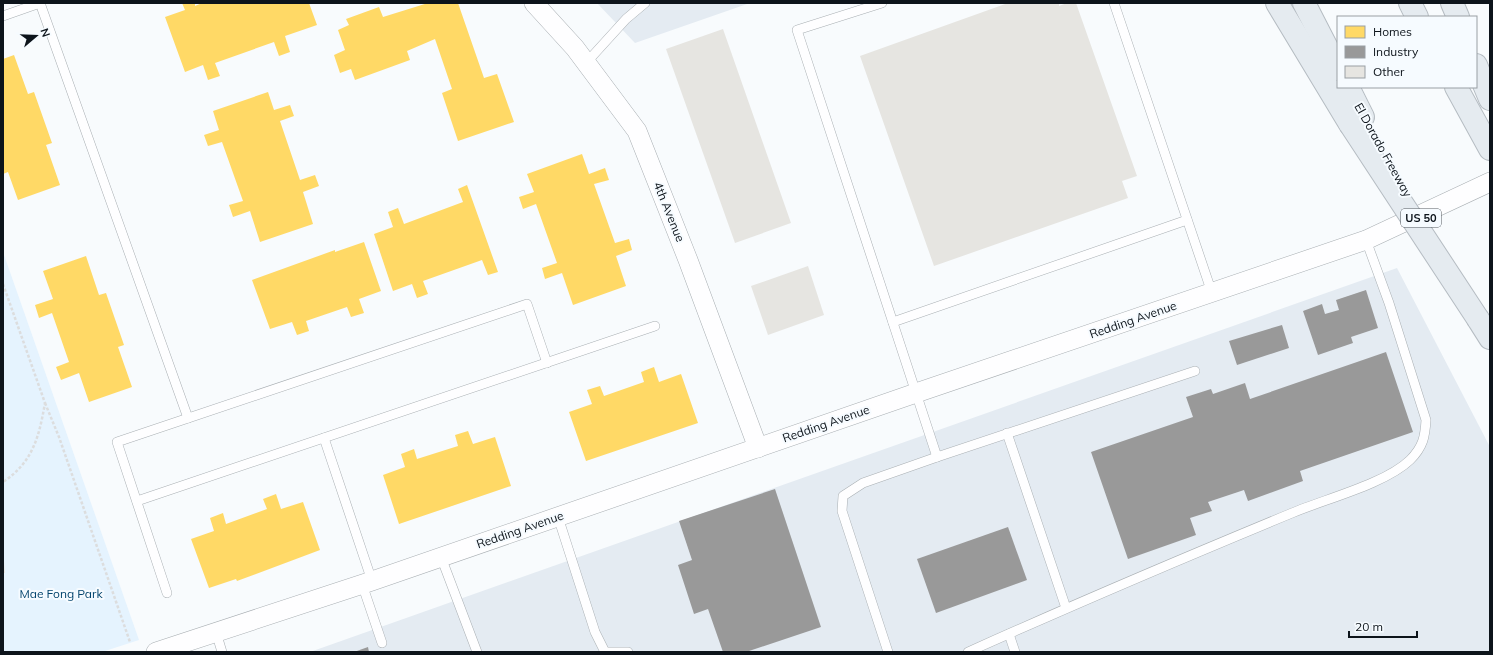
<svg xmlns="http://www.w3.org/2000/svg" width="1493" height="655" font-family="Mulish,sans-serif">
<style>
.built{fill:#e4ebf2}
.green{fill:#e5f3fe}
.homes{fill:#ffd966}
.industry{fill:#999}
.building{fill:#e6e5e1}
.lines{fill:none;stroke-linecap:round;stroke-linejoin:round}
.lane-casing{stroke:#a9afb3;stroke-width:10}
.street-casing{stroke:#a9afb3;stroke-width:20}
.highway-casing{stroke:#b5bcc2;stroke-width:24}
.path{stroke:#dcddde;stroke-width:2.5;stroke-dasharray:3 2;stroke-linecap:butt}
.lane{stroke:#fefeff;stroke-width:9}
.street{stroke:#fefeff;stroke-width:19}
.highway{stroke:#e5ebf0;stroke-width:22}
.highway-bridge-casing{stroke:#b5bcc2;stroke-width:24;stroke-linecap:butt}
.highway-bridge{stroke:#e5ebf0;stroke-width:22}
.labels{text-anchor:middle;stroke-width:4;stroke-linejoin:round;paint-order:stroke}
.shield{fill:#f6fbff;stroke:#53595f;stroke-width:1}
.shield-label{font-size:11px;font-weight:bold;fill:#0d141b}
.street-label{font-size:12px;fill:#0d141b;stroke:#f6fbff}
.park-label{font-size:12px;fill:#02436c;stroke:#f6fbff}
</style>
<rect width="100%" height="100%" fill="#f8fbfd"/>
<g class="built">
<polygon points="597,3 750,3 635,43"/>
<polygon points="1397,268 1490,447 1490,652 310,652"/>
</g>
<polygon class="green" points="3,252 139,640 102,652 3,652"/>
<g class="homes">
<polygon points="182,3 195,3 195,6 202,3 309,3 317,25 285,36 290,52 279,56 274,42 215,63 220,76 208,80 203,65 185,72 165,17 185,10"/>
<polygon points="428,3 458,3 484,78 497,74 514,122 458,141 442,93 452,89 435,39 407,51 410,60 355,80 351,69 340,73 334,55 345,50 338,30 349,25 346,19 379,7 383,17"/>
<polygon points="14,55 28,94 34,92 52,143 46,145 60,185 18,200 8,172 3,174 3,59"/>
<polygon points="268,92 274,110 290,105 294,116 280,121 300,180 315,175 319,186 303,192 313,224 260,242 250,211 233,217 229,205 243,201 222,142 208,146 204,135 219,130 213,111"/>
<polygon points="582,154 589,174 605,168 609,180 594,184 615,243 629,239 632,250 616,256 626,286 573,305 562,273 545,279 542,268 557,263 536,204 523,209 519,197 534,192 527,174"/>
<polygon points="467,185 498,272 488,275 482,260 423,281 428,294 417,298 412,284 393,291 374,234 393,227 388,212 398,208 404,224 463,202 458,189"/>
<polygon points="364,242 381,291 359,299 364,313 351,317 347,307 306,321 309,331 297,335 292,322 270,329 252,280 335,250 335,252"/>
<polygon points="86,256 99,295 106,293 124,345 118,347 132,387 89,402 79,373 61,380 56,367 69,362 52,313 39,318 35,305 53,299 43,271"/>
<polygon points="654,367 659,382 681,374 698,423 586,461 569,412 592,404 587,390 600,386 604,396 644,382 641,372"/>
<polygon points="468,431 473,444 495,437 511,486 399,524 383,475 405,467 401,454 414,449 417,459 458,446 455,435"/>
<polygon points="276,494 281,509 303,502 320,550 237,581 236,579 209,588 191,539 214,531 210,518 223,513 226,524 267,509 263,499"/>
</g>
<g class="industry">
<polygon points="1366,290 1378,328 1351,337 1353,343 1318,355 1303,311 1322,304 1325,314 1339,310 1336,300"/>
<polygon points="1282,325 1289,348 1237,365 1229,341"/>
<polygon points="1386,352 1413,432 1300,471 1303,481 1248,501 1244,490 1208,502 1212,511 1190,518 1196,535 1128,559 1091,452 1193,417 1186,397 1211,389 1213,394 1245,383 1250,399"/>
<polygon points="775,489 821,627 746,652 723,652 708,609 694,614 678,565 692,560 679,521"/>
<polygon points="1008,527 1027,580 936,613 917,559"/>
<polygon points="368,647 369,652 354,652"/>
</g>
<g class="building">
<polygon points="1008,3 1059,3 1059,6 1067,3 1076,3 1137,176 1122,181 1128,198 934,266 860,56"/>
<polygon points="723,29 791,223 735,243 666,49"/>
<polygon points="808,266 824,315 768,335 751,286"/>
<polygon points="3,561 4,561 5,573 3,573"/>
</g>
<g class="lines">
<defs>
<g id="lane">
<polyline points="882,3 797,30 937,457 1195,371"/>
<polyline points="1114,3 1212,293"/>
<polyline points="3,16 40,3 188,418"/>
<polyline points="586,63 626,19 645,3"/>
<polyline points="893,322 1187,220"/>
<polyline points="1007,433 1066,608"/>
<polyline points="324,438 372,581"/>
<polyline points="137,501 655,326"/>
<polyline points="558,517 595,632 605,652 628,652"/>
<polyline points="441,557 477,652"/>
<polyline points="362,584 382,643"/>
<polyline points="167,593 117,442 527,304 547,363"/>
<polyline points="216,632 222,652"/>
<polyline points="1009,634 1015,652"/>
<polyline points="888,652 842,511 843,496 863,483 937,457"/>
<path d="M 968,652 C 1075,604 1183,558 1292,513 C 1325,499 1385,484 1410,460 C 1423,447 1425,437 1426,420 L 1389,303 L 1366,240"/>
</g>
<g id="street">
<polyline points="534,3 575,48 637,131 688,260 758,448"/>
<polyline points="156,652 372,581 916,393 1366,240 1490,182"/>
</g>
<g id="highway">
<polyline points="1277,3 1350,124"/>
<polyline points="1304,3 1338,69"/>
<polyline points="1410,3 1417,17"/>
<polyline points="1452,3 1458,17"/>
<polyline points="1476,65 1490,99"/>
<polyline points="1348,87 1363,117"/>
<polyline points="1456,87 1490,149"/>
<polyline points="1478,319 1490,338"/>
</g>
</defs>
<use href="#lane" class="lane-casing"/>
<use href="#street" class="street-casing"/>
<use href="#highway" class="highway-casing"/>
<g class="path">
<path d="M 3,284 L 45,403 C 39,437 33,462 3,482"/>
<polyline points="45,403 59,437 130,642"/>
</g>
<use href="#lane" class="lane"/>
<use href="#street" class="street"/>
<use href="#highway" class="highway"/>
<defs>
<polyline id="highway-bridge" points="1350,124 1478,319"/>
</defs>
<use href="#highway-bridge" class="highway-bridge-casing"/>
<use href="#highway-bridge" class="highway-bridge"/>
</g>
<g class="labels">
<rect class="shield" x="1401" y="209" width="40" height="18" rx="3"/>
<g class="shield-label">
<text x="1421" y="222">US 50</text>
</g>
<g class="street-label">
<text transform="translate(1383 150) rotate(61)" y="4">El Dorado Freeway</text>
<text transform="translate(669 212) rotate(68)" y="4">4th Avenue</text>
<text transform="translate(1133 320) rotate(-19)" y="4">Redding Avenue</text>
<text transform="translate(826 424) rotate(-19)" y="4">Redding Avenue</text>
<text transform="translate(520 530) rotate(-19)" y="4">Redding Avenue</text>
</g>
<g class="park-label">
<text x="61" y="598">Mae Fong Park</text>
</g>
</g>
<rect width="1493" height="655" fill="none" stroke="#0d141b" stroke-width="8"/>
<rect x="1337" y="16" width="140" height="72" fill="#f6fbff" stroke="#999fa4"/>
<rect x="1345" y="26" width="20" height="12" fill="#ffd966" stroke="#999fa4"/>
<text x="1373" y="36" font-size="12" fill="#0d141b">Homes</text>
<rect x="1345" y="46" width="20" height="12" fill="#999999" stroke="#999fa4"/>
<text x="1373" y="56" font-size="12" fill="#0d141b">Industry</text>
<rect x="1345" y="66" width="20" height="12" fill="#e6e5e1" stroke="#999fa4"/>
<text x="1373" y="76" font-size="12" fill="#0d141b">Other</text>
<g transform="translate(36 36) rotate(71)" stroke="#f6fbff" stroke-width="3" paint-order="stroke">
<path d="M0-3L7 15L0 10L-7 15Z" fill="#0d141b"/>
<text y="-6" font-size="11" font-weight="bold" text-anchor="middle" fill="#0d141b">N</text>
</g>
<path d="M1349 631v6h68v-6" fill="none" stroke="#0d141b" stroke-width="2"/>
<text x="1355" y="631" font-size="12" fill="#0d141b" stroke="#f6fbff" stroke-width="3" paint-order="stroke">20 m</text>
</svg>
